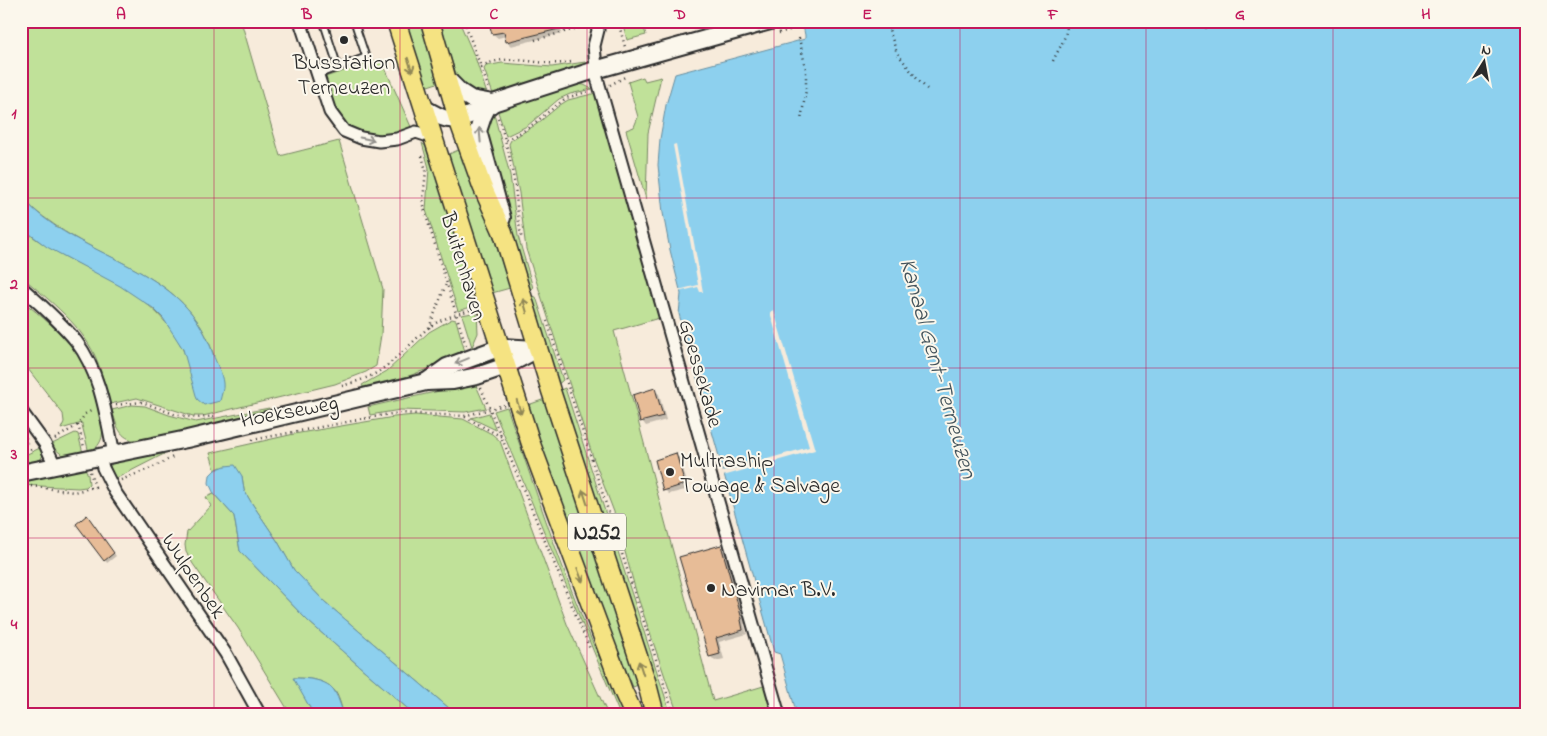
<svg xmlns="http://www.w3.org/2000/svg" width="1547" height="736" font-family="'Indie Flower',sans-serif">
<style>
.green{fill:#c0e199;stroke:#768662}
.water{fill:#8dd0ee;stroke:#668ea0}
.pier{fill:#f7ebdb}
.shadow{fill:#0003}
.building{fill:#e7bc97;stroke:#2b2b2b}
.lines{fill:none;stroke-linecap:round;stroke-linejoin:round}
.service-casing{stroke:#2b2b2b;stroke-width:9}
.minor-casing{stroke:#2b2b2b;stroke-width:15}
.secondary-casing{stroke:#2b2b2b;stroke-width:20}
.primary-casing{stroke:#2b2b2b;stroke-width:21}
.path{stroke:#2b2b2b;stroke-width:2.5;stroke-dasharray:1 4;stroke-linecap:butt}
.service{stroke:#fbf7ec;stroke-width:5.5}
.minor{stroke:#fbf7ec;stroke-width:11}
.secondary{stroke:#fbf7ec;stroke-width:16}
.primary{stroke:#f5e382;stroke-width:18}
.oneway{stroke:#908756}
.oneway2{stroke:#93918c}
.grid{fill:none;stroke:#c2185b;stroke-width:1;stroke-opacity:0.55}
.poi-dot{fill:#2b2b2b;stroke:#fbf7ec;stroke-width:2}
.labels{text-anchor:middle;stroke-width:4;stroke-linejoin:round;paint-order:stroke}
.shield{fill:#fbf7ec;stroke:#696865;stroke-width:1}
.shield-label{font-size:21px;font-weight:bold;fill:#2b2b2b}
.poi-label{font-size:22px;fill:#2b2b2b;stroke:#fbf7ec;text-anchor:start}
.street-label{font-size:22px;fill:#2b2b2b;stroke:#fbf7ec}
.water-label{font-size:24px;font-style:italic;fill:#44545c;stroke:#fbf7ec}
.neatline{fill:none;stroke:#c2185b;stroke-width:2}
.grid-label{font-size:16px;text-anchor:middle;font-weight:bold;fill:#c2185b}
</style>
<rect width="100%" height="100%" fill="#f7ebdb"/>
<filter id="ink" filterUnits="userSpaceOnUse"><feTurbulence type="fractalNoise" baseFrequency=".02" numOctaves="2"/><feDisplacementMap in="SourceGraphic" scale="10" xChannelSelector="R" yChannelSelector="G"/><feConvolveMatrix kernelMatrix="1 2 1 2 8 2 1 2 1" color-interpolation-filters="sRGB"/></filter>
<g filter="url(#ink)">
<g class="green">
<path d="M 21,21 L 241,21 L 280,156 L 339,141 L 383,289 L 381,335 L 376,366 L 366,372 L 335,384 L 203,416 L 193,416 L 137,398 L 110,404 C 106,391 103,376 98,363 C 84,326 50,301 21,276 L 21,227 C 35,240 50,248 66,257 C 117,284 164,301 187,359 L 214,356 C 190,279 118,267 59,228 C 45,218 31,209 21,195 Z"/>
<polygon points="403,21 424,21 443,81 425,87"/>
<path d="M 440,21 L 459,21 L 476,60 L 487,94 C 479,94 471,94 465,89 C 455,80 444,35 440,21 Z"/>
<polygon points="622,21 642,21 646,35 627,40"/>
<polygon points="381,59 412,129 385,136 360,134 338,121 325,77"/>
<polygon points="585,62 586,65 493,94 484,69 486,66 502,63 552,67"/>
<polygon points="643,77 645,81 661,77 648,133 646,199 626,130 634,127 638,117 628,82"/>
<polygon points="575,84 584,85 592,89 570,94 559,99 527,126 506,136 497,109"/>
<polygon points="596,93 659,318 614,331 713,701 767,685 775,715 678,715 637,595 614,512 593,457 526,249 519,193 509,144 511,140 537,124 560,105 568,100"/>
<polygon points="494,114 510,175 518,236 533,288 527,291 501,189 484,133 488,119"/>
<polygon points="422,143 428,148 435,169 474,306 458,311 426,210 429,168"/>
<polygon points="465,147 510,288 492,293 447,155"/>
<polygon points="532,296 536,297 563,380 556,386 529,297"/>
<path d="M 21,300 C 65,334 91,360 101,417 C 104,433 104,444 89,453 L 82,425 L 82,423 L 61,429 L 64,422 L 63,414 L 21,360 Z"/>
<polygon points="477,312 478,333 472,347 462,315"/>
<polygon points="452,319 456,320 465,352 430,368 409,376 363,387 362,385 387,371 429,332"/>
<polygon points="475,383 486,408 465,412 400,410 370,415 368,407"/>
<polygon points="565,388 671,715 662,715 558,391"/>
<polygon points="545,399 638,685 633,687 573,541 528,405"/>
<path d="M 132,405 L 145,406 L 169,415 L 196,422 L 269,408 L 270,411 L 187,431 L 138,441 C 119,439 117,426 112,410 Z"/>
<path d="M 507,407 C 534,487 561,568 594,646 C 605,670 617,692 628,715 L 620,715 L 494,411 Z"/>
<polygon points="489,413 496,430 471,418"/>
<polygon points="415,415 463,419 492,434 500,441 567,624 608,715 457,715 325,602 294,570 278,542 251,502 244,490 242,476 221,467 215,470 210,453 294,434 394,417"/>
<polygon points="75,433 78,434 83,453 65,457 50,445"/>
<polygon points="42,447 43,455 39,462 21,466 21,457"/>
<polygon points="164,454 111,481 109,469 113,461"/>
<polygon points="85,468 88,475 89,484 86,487 78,488 21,485 21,481"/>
<path d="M 214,494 L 234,516 L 240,551 L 308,621 L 415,715 L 344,715 C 341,707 339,694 333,689 C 324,679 306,678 294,678 L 314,715 L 291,715 L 238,628 L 193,564 L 186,552 L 185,545 L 187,532 L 211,506 L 206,497 Z"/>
</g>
<g class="water">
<polygon points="802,21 1526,21 1526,715 797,715 780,654 774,652 679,314 681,294 670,250 663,213 658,165 660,139 666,105 675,74 805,39 805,35"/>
<path d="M 21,195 C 31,209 44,218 58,228 C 116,265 190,280 213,354 C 216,363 222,373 223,383 C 224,388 221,396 220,401 L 204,405 L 197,399 L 183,349 L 163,318 L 153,308 L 120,286 L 47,247 L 21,227 Z"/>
<polygon points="235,465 242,476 244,490 251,502 278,542 294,570 325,602 457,715 415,715 308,621 240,551 234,516 214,494 209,483 210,475 215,470 225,466"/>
<path d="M 293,678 C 306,678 328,679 335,692 C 339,699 341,707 344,715 L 314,715 Z"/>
</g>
<g class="pier">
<polygon points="676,144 703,292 700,292 698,287 678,292 678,290 698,285 673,145"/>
<polygon points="774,311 815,450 723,476 722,472 809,447 770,312"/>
</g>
<g class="shadow">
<polygon points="559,21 562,33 511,46 507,42 506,36 498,38 493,34"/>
<polygon points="654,390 659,394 666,420 646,426 642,421"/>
<polygon points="21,429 28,438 26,440 29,443 21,448"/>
<polygon points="676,455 680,459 689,489 669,494 665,490"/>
<polygon points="90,519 116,556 107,563 105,560"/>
<polygon points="720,547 725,551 746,624 744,624 747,634 719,642 724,659 715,661 711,657 681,558"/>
</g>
<g class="building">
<polygon points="491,21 575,21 575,25 506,42 504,32 492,34 489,23 491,23"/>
<polygon points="655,388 663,416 640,422 633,395"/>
<polygon points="676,453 685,484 663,491 655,460"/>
<polygon points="87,515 114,553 104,561 76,524"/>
<polygon points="721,545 742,619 741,620 743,630 716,638 720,654 709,657 679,557"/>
</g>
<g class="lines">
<defs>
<g id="service">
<polyline points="323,21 338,67"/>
<polyline points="317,75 366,57 354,21"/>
</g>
<g id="minor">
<polyline points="300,21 330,112 344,131 361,138 379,141 397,139 416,132 434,138"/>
<polyline points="596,21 598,30 594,46 597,78 779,715"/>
<path d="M 21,287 C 39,303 62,323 76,341 C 101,374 106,416 114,454"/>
<polyline points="21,411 45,444 55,466"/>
<polyline points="100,457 103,468 115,492 226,654 260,715"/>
</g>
<g id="secondary">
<polyline points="448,80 460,92 471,99 493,103"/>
<path d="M 424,108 C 444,120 450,123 472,114 C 480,111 487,109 493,103 L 595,70 L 770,21"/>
<polyline points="487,108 483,116 478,131 502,218"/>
<polyline points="426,382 447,367 501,347 536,349"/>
<polyline points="21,473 187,439 426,382 453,381 477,376 506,366 538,349"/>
</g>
<g id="primary">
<polyline points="396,21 532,447 623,691 634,715"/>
<polyline points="430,21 458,119 482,186 503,233 551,391 647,684 655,715"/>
</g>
</defs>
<use href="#service" class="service-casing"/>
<use href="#minor" class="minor-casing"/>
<use href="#secondary" class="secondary-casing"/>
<use href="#primary" class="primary-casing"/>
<g class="path">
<polyline points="464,21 489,89"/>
<polyline points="618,21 625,47"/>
<polyline points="886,21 897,53 918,80 927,89"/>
<polyline points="1198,21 1209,30"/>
<polyline points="779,33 820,21"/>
<polyline points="799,38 806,69 806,90 801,120"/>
<polyline points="535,40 586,26"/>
<path d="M 1053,61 C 1059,48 1068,36 1067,21"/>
<path d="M 481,66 C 491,62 501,59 512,60 C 533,60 550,66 571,62"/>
<polyline points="610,85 625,77"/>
<path d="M 498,118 C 506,140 511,162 515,186 C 517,204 518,222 522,240"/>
<polyline points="506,140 527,129 566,98 590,91"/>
<polyline points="422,156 426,171 423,199 425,212 466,346"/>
<polyline points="547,321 674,715"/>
<polyline points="429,328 446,284"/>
<path d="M 342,386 C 354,382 367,379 378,372 C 396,360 411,343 427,329 C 439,319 458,314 473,309"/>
<polyline points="481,388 590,649"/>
<polyline points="116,405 142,402 174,414 197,418 217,416"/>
<polyline points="465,417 502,437"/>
<polyline points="78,425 84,447"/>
<polyline points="55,439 78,425 85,414 93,410"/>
<polyline points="252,440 384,415 401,413 464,416 505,405"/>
<polyline points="21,454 34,448"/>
<polyline points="90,472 95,487"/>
<polyline points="121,480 156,466 173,457"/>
<polyline points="31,486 74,492 99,486"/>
</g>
<use href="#service" class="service"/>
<use href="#minor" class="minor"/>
<use href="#secondary" class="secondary"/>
<use href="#primary" class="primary"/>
</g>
<defs><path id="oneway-shaft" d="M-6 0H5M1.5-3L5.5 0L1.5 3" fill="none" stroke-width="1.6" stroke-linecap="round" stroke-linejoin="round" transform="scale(1.25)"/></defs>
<g class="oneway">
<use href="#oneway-shaft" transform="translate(410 65) rotate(72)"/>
<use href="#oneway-shaft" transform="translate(525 306) rotate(-106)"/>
<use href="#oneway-shaft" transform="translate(519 407) rotate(72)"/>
<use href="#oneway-shaft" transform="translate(585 497) rotate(-108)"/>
<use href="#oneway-shaft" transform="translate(580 575) rotate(69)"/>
<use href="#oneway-shaft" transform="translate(641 668) rotate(-108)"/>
</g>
<g class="oneway2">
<use href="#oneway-shaft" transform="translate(480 135) rotate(-95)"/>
<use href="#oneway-shaft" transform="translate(367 139) rotate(12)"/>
<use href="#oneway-shaft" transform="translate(462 361) rotate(158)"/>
</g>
</g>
<path class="grid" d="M 214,21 L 214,715M 400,21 L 400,715M 587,21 L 587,715M 774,21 L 774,715M 960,21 L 960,715M 1146,21 L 1146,715M 1333,21 L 1333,715M 21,198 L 1526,198M 21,368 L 1526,368M 21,538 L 1526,538"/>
<g class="poi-dot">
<circle cx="344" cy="40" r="5"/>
<circle cx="670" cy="472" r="5"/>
<circle cx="711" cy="588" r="5"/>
</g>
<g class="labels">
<rect class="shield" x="568" y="513.5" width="58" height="37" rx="4"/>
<g class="shield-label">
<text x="597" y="539">N252</text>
</g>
<g class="poi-label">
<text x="344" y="69" text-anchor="middle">Busstation<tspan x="344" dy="25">Terneuzen</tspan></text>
<text x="680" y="467">Multraship<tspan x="680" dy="25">Towage &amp; Salvage</tspan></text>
<text x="721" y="596">Navimar B.V.</text>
</g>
<g class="street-label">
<text transform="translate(465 266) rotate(73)" y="8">Buitenhaven</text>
<text transform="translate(702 373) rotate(74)" y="8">Goessekade</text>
<text transform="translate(289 410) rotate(-11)" y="8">Hoekseweg</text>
<text transform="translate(195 575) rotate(56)" y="8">Wulpenbek</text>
</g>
<g class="water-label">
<text transform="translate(939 368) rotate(74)" y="8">Kanaal Gent-Terneuzen</text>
</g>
</g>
<rect width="1547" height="736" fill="none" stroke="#fbf7ec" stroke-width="55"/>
<g transform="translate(1484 62) rotate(11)" stroke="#fbf7ec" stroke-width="4" paint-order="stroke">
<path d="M0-4L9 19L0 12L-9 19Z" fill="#2b2b2b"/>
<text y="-8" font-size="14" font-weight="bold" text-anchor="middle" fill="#2b2b2b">N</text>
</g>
<rect x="28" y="28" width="1492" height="680" class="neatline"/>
<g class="grid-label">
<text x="121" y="19">A</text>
<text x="307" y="19">B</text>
<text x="494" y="19">C</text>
<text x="680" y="19">D</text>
<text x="867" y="19">E</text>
<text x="1053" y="19">F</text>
<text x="1240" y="19">G</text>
<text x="1426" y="19">H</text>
<text x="14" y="118">1</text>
<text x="14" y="289">2</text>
<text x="14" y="459">3</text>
<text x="14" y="629">4</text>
</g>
</svg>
